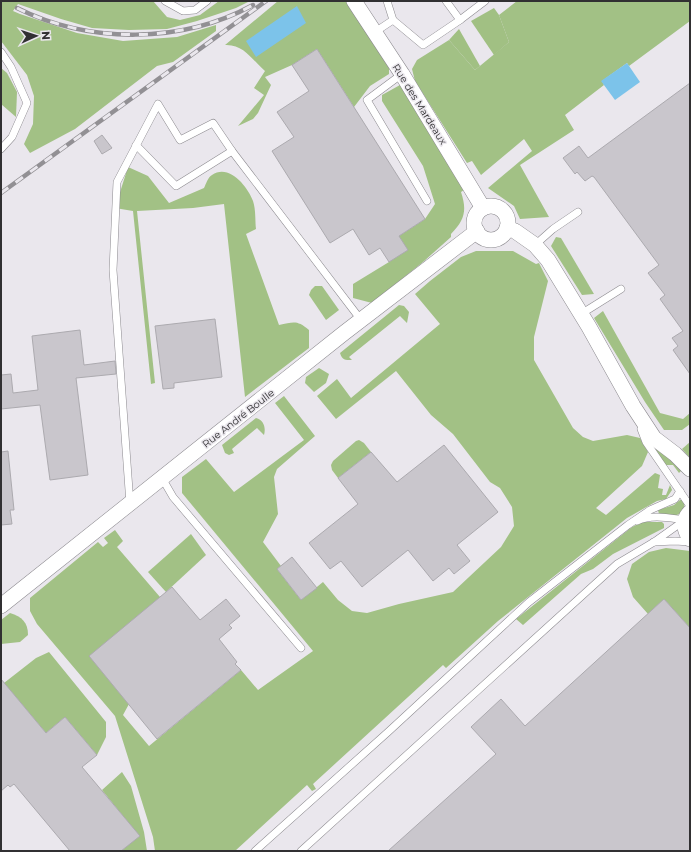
<svg xmlns="http://www.w3.org/2000/svg" width="691" height="852" font-family="Montserrat,sans-serif">
<style>
.green{fill:#a2c185}
.forest{fill:#a1c083}
.water{fill:#7cc3ea}
.building{fill:#c9c6cc;stroke:#acaaaf}
.lines{fill:none;stroke-linecap:round;stroke-linejoin:round}
.service-casing{stroke:#8c8a8f;stroke-width:8}
.minor-casing{stroke:#8c8a8f;stroke-width:16}
.service{stroke:#fff;stroke-width:7}
.minor{stroke:#fff;stroke-width:15}
.rail-casing{stroke:#929094;stroke-width:4.5}
.rail{stroke:#eae7ed;stroke-width:3;stroke-dasharray:9;stroke-linecap:butt}
.labels{text-anchor:middle;stroke-width:3;stroke-linejoin:round;paint-order:stroke}
.street-label{font-size:10px;fill:#313032;stroke:#eae7ed}
</style>
<rect width="100%" height="100%" fill="#eae7ed"/>
<g class="green">
<polygon points="1,1 153,1 167,17 180,20 200,15 219,1 250,1 236,8 197,21 167,29 129,30 92,28 61,19 18,4 13,11 20,14 77,33 123,41 177,37 216,25 216,31 173,62 157,66 75,129 30,153 24,144 33,124 34,96 27,75 1,41"/>
<path d="M 278,1 L 346,1 L 389,68 L 389,74 L 370,86 L 354,107 L 317,49 L 292,65 L 265,77 L 271,85 L 258,113 L 253,119 L 238,126 L 264,95 L 254,88 L 265,71 C 252,60 244,44 225,45 Z"/>
<polygon points="517,1 690,1 690,21 629,66 627,63 602,81 604,85 565,115 574,130 520,165 549,217 520,219 514,206 488,188 532,151 524,139 481,175 472,161 467,163 415,81 412,69 417,60 449,40 475,70 509,42 499,15"/>
<polygon points="1,68 7,73 17,92 16,117 1,104"/>
<path d="M 400,85 L 404,87 L 464,190 L 461,192 C 467,210 465,220 451,234 L 451,237 L 423,262 L 372,303 L 353,298 L 353,284 L 389,262 L 399,236 L 425,219 L 435,204 L 423,166 L 382,101 L 382,95 Z"/>
<path d="M 128,167 L 148,176 L 169,203 L 204,188 C 206,184 208,177 212,175 C 229,163 248,187 253,201 C 256,210 255,221 256,229 L 246,234 L 279,325 C 294,322 297,320 309,330 L 309,348 L 245,397 L 224,204 L 193,208 L 137,211 L 155,383 L 151,384 L 133,211 L 115,208 Z"/>
<polygon points="556,237 561,238 594,294 582,295 551,246"/>
<polygon points="476,251 513,251 536,264 539,263 548,281 534,337 534,360 573,428 583,437 593,441 627,435 640,438 648,452 642,466 596,508 606,515 655,473 660,475 658,488 663,489 662,495 666,495 670,485 672,490 666,499 657,501 627,518 498,621 446,668 443,665 313,784 316,789 312,791 307,785 235,851 155,851 153,837 115,716 37,624 30,611 30,598 98,542 103,547 108,543 104,538 115,530 123,541 117,547 160,597 129,704 123,715 149,746 241,670 258,690 313,651 182,493 182,477 206,459 234,492 304,440 275,403 284,396 315,436 277,469 274,477 278,514 263,542 281,566 277,569 301,600 323,582 338,600 352,611 367,613 399,604 453,592 501,547 514,526 512,507 500,488 490,482 453,434 431,415 396,371 336,419 317,396 337,379 351,398 440,324 415,294 430,281 461,257"/>
<polygon points="315,286 322,286 339,310 326,320 309,295 311,290"/>
<path d="M 399,305 L 404,306 L 409,312 L 407,323 L 400,316 L 349,357 L 352,360 C 345,360 342,360 340,353 Z"/>
<polygon points="603,311 660,413 683,419 690,413 690,424 682,430 664,430 645,402 594,318"/>
<polygon points="319,368 329,374 326,383 314,392 305,383 306,377"/>
<path d="M 256,418 C 264,420 266,428 264,435 L 257,428 L 232,449 L 234,453 L 229,455 L 225,453 L 222,445 Z"/>
<polygon points="359,440 364,443 371,452 338,478 332,470 331,465 333,461 356,441"/>
<polygon points="690,442 690,458 682,449"/>
<polygon points="652,446 683,469 679,473 673,465 665,465"/>
<path d="M 680,500 L 682,500 C 685,503 685,505 683,509 C 679,519 667,515 659,514 L 658,510 L 674,505 Z"/>
<polygon points="642,522 662,522 664,524 664,528 613,554 593,569 581,574 523,625 516,619 632,527"/>
<polygon points="191,534 206,555 166,592 148,572"/>
<polygon points="666,548 690,551 690,628 664,599 648,614 633,597 627,579 632,564 649,552"/>
<path d="M 10,613 C 22,617 28,622 28,635 L 20,642 L 1,644 L 1,620 Z"/>
<polygon points="49,652 106,722 106,737 97,755 65,717 46,733 4,683 36,658"/>
<polygon points="122,772 131,786 144,832 147,851 121,851 139,836 102,790"/>
</g>
<g class="forest">
<polygon points="494,8 499,15 509,42 494,55 471,21"/>
<polygon points="459,29 480,66 475,70 449,40"/>
</g>
<g class="water">
<polygon points="297,6 306,23 256,57 246,41"/>
<polygon points="627,63 640,82 615,100 601,81"/>
</g>
<g class="building">
<polygon points="317,49 425,219 399,236 408,250 389,262 380,248 369,255 353,229 330,243 272,151 294,137 277,112 309,91 292,65"/>
<polygon points="690,83 690,374 673,350 678,346 672,338 683,331 660,299 665,295 648,273 659,265 594,177 592,176 585,181 577,172 575,174 563,158 579,146 588,158"/>
<polygon points="102,135 112,148 102,154 94,141"/>
<polygon points="215,319 222,377 174,383 174,388 163,389 155,326"/>
<polygon points="80,330 84,365 115,361 116,374 76,378 88,475 50,480 40,405 1,409 1,375 11,374 13,393 38,390 32,336"/>
<polygon points="444,445 498,512 457,545 470,561 454,574 449,568 433,581 408,550 362,587 341,561 330,569 309,543 358,504 338,478 371,452 397,482"/>
<polygon points="8,451 14,510 10,510 12,524 1,525 1,452"/>
<polygon points="292,557 317,588 301,600 277,569"/>
<polygon points="172,587 200,620 226,599 240,616 229,625 232,628 219,639 237,662 235,664 241,670 157,739 89,656"/>
<polygon points="664,599 690,628 690,851 388,851 496,754 471,727 501,699 525,726"/>
<polygon points="1,679 46,733 65,717 97,755 82,767 140,836 121,851 70,851 14,784 10,787 8,785 1,791"/>
</g>
<g class="lines">
<defs>
<g id="service">
<polyline points="165,1 183,11 195,10 207,1"/>
<polyline points="387,1 393,20 423,45 460,20 446,1"/>
<polyline points="460,20 485,1"/>
<polyline points="375,32 393,20"/>
<polyline points="1,52 11,67 27,103 12,137 1,149"/>
<polyline points="402,74 367,100 427,201"/>
<polyline points="136,145 176,186 232,151"/>
<polyline points="535,245 553,229 578,212"/>
<polyline points="581,314 621,289"/>
<polyline points="641,429 646,442 690,506"/>
<polyline points="162,478 173,497 301,648"/>
<polyline points="130,504 113,270 117,182 158,104 180,140 213,123 232,151 361,320"/>
<path d="M 637,521 C 652,514 669,518 685,520"/>
<polyline points="654,542 675,541 690,542"/>
<polyline points="255,851 388,732 529,602 628,525 650,510 675,499 680,491"/>
<polyline points="301,851 617,564 654,542 685,520"/>
</g>
<g id="minor">
<polyline points="354,1 402,74 483,208"/>
<circle cx="491" cy="223" r="17"/>
<polyline points="507,228 515,231 535,245 548,260 589,327 633,406 654,438 675,454 690,469"/>
<path d="M 690,512 C 682,520 684,530 690,539"/>
<polyline points="1,606 344,333 477,231"/>
</g>
</defs>
<use href="#service" class="service-casing"/>
<use href="#minor" class="minor-casing"/>
<use href="#service" class="service"/>
<use href="#minor" class="minor"/>
<defs>
<g id="rail">
<path d="M 17,8 C 89,44 182,44 253,5"/>
<polyline points="1,193 266,1"/>
</g>
</defs>
<use href="#rail" class="rail-casing"/>
<use href="#rail" class="rail"/>
</g>
<g class="labels">
<g class="street-label">
<text transform="translate(420 104) rotate(58)" y="4">Rue des Mardeaux</text>
<text transform="translate(238 418) rotate(-38)" y="4">Rue André Boulle</text>
</g>
</g>
<rect width="691" height="852" fill="none" stroke="#313032" stroke-width="4"/>
<g transform="translate(36 36) rotate(87)" stroke="#eae7ed" stroke-width="3" paint-order="stroke">
<path d="M0-3L7 15L0 10L-7 15Z" fill="#313032"/>
<text y="-6" font-size="11" font-weight="bold" text-anchor="middle" fill="#313032">N</text>
</g>
</svg>
